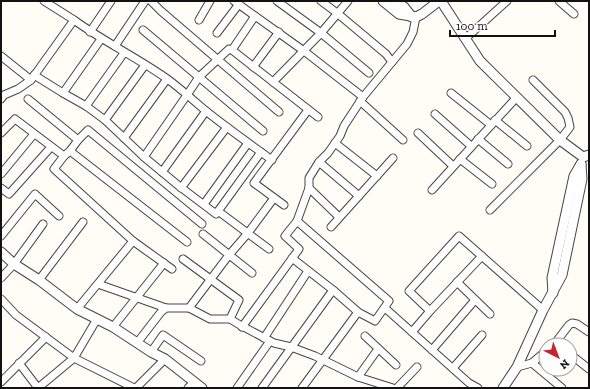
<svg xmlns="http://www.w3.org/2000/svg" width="590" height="389" font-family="'Zilla Slab',serif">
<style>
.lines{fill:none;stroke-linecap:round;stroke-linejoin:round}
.minor-casing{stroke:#444;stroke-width:9}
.tertiary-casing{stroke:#444;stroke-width:11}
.minor{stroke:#fff;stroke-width:7}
.tertiary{stroke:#fff;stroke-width:9}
</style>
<rect width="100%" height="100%" fill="#fffdf5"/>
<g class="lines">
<defs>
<g id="minor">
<polyline points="44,1 74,20"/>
<polyline points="151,1 161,11 279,112"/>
<polyline points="234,1 304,51 363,97"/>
<polyline points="277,1 321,33 369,73"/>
<polyline points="321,1 337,13 386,54 392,62"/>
<polyline points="559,1 574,14"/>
<polyline points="199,20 210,1"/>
<polyline points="143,30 263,131"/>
<polyline points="90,32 111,1"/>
<polyline points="217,33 239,4"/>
<polyline points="465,39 507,1"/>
<polyline points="115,46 145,1"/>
<polyline points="232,50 255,16"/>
<polyline points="1,56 31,80"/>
<polyline points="253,67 279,32"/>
<polyline points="34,75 63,93 86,106 105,120 144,157 179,186 216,214 261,152"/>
<polyline points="273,82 321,33 348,1"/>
<polyline points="63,93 101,39"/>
<polyline points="451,93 491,125"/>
<path d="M 1,99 L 4,95 L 18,89 L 31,80 L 74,20 C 103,41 136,57 166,78 C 180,88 193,100 206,111 C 227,128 250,144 272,160"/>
<polyline points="28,99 78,140"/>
<polyline points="360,101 403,140"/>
<polyline points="86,106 124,53"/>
<polyline points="435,114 471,146"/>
<polyline points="105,120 145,65"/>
<polyline points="495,120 527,146"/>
<polyline points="1,133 15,119 64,156"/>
<polyline points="418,133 453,166"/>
<polyline points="124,138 167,79"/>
<polyline points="478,139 508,164"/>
<polyline points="335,143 377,176"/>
<polyline points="70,151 187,242"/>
<polyline points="144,157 187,95 199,77 229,49 232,50 318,117"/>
<polyline points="460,159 492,184"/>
<polyline points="319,162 359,196"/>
<polyline points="162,172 206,111"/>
<polyline points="1,174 34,134"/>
<polyline points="1,188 9,194 51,147"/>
<polyline points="181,188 227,127"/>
<polyline points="309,188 339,217"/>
<polyline points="432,190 517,97"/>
<polyline points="204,204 248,143"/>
<polyline points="284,205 254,183 308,110"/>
<polyline points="490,210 560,140 570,127 568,118 565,112 533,80"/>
<polyline points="218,211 269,249"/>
<polyline points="297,221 309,188 309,178 319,162 328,153 340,136 344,126 363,97 407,44 413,32 416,17"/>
<polyline points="331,227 393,158"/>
<polyline points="203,234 252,273"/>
<polyline points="1,236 35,194 59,216"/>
<polyline points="183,259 239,300 230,319 210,319 189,308"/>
<polyline points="172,269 133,241 54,169 64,156 70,151 78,140 88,130 202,224"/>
<polyline points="1,278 14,264 43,224"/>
<polyline points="39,280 83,222"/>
<polyline points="457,282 490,314"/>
<polyline points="98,284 166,308"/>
<polyline points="1,299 16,315 74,358 134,388"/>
<polyline points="385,308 469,383 478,388"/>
<polyline points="77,309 133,241"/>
<polyline points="430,311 482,256"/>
<polyline points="230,319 240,325 274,343 291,347 315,356 358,377 393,388"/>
<polyline points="113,327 164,263"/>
<path d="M 242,327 C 261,301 280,275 299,249 L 285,236 L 297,221 L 389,301 L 375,321 L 358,312 L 333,290 L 292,258"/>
<polyline points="412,332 430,311 409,291 459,236 543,310"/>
<polyline points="365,336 396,365"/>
<polyline points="264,338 308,271"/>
<polyline points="137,343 161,312 166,308 189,308 229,255 248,233 274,198"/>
<polyline points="553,345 556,342 569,325 572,323 577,324 589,332"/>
<polyline points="432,350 475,300"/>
<polyline points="151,352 163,335 201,361"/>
<polyline points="570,354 589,369"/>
<polyline points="19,363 38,388"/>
<polyline points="532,363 562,388"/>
<polyline points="517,367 532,363 546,351"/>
<polyline points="453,368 482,335"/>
<polyline points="358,377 378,349"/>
<polyline points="1,382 46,337"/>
<polyline points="38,388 74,358 97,319"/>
<polyline points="136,388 165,359"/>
<polyline points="188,388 194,382"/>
<polyline points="237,388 270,341"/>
<polyline points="262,388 333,290"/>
<polyline points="302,388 358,312"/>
<polyline points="397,388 417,367"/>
</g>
<g id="tertiary">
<polyline points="383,1 399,14 416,17 422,14 439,1"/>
<polyline points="396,1 404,7 412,17"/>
<polyline points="441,1 480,61 560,140 583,157 589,155"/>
<polyline points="1,252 14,264 39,280 77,309 113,327 151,352 165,359 202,388"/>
<polyline points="553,293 552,278 574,176 581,164"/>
<polyline points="503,388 517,367 543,310 562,275 582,179 581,164"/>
</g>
</defs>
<use href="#minor" class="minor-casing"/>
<use href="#tertiary" class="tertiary-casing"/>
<use href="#minor" class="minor"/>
<use href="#tertiary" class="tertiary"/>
</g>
<rect width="590" height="389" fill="none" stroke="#111111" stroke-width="4"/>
<g transform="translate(558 357) rotate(138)"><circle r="19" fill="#ffffff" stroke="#a0a0a0"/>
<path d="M0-3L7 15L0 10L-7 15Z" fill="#c4262e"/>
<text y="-6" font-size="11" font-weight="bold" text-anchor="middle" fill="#111111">N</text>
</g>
<path d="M450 30v6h105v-6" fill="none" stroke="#111111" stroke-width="2"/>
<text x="456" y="30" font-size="12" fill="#111111" stroke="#ffffff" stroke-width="3" paint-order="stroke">100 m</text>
</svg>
